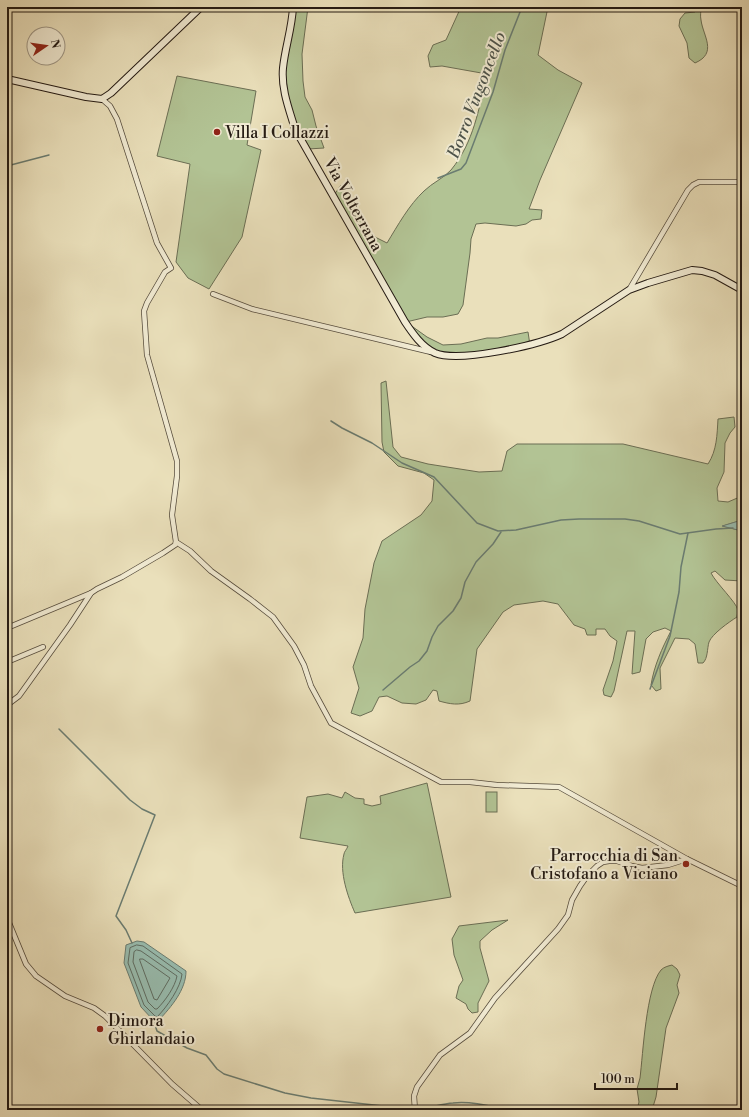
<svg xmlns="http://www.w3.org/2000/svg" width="749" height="1117" font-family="'Libre Bodoni',serif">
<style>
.green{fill:#b2c394;stroke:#6b6e54}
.water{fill:#98bdb0;stroke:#6a7c71}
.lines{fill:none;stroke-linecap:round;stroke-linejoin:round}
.shore{stroke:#5e6c62;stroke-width:1}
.stream{stroke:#6a7c71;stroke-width:1.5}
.minor-casing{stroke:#564c3d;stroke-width:6}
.secondary-casing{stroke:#241a13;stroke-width:8}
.minor{stroke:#f1ebd3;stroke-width:4.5}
.secondary{stroke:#f1ebd3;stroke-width:6}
.poi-dot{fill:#8f2418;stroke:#f1ebd3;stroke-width:1.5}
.labels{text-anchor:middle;stroke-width:4;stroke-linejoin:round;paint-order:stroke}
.poi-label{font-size:16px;fill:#241a13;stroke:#f1ebd3;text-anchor:start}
.street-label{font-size:16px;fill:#241a13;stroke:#f1ebd3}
.water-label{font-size:17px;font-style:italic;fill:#4d534a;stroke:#f1ebd3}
</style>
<rect width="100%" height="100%" fill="#eae0bb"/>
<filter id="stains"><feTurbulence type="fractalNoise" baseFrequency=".005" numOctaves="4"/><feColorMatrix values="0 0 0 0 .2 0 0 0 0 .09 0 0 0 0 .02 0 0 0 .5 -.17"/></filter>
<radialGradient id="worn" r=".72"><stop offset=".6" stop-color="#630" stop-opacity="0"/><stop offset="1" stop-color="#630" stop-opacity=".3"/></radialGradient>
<g class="green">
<polygon points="293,7 308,7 302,54 303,81 305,97 312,110 316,126 324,148 308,149 289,109 283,68"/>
<path d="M 461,7 L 548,7 L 538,55 L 558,70 L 582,83 L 540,180 L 529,209 L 542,210 L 541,219 L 532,220 L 526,224 L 516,226 L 485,223 L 476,224 L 471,239 L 470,253 L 463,305 L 458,314 L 443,317 L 427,317 L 406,322 L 427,337 L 443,345 L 461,344 L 487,338 L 498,338 L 528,332 L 530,345 C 505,350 458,363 435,353 C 422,347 413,334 405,322 L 334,195 L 341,185 L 350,194 L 357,211 L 375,237 L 387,243 C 398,225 409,205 424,191 C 432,183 444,178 451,170 C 474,142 479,108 487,74 L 442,66 L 430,67 L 428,56 L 433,45 L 446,40 Z"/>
<path d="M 697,7 L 701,7 C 701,11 700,16 701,20 C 703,36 718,53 695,63 L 689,58 L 687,43 L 679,26 L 680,19 L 685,13 L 695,12 Z"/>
<polygon points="177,76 256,91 247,145 261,150 242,237 209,289 188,278 176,262 190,164 157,156"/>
<path d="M 386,381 L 393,447 L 401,457 L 428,464 L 479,472 L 502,471 L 507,451 L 517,444 L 623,444 L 708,464 C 717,450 717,435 718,419 L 734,417 L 735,427 L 730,433 L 725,443 L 724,472 L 717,488 L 718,501 L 728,502 L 742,496 L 742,520 L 723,526 L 742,531 L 742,581 L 725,580 L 715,571 L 711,573 C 716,583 736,602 738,610 C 738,613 737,615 737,617 C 729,622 712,634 709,642 C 707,649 708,658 703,663 L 698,663 L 695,644 L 689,639 L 675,638 L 660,668 L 661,689 L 656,691 L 651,685 C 654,666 662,648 671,631 L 665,628 L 653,632 L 646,639 L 640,672 L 632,674 L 635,631 L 627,631 L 614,691 L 611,697 L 604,695 L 603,690 L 613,661 L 617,641 L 610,636 L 605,629 L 596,629 L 596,635 L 587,635 L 585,629 L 574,625 L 558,604 L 543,601 L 514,605 L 503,612 L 477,649 L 470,701 C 459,706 450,704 439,701 L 437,691 L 433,690 L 426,700 L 416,704 L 402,703 L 387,696 L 379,697 L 372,711 L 360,716 L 351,713 L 359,688 L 353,667 L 363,638 L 365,609 L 374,563 L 382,541 L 421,515 L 432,501 L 434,480 L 424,473 L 398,466 L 384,452 L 382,442 L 381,383 Z"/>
<path d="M 427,783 L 451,897 L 355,913 C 348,897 339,872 344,854 C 344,852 347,849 348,846 L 300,838 L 307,797 L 328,794 L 342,798 L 345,792 L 355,798 L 364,799 L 364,804 L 372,806 L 381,804 L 380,796 Z"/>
<rect x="486" y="792" width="11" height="20"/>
<polygon points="508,920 492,930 480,941 480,948 489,981 478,1003 478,1012 472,1013 468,1009 466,1004 456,998 459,986 463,980 454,955 452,939 459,926"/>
<path d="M 672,965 L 677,969 L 680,975 L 677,985 L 679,993 L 666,1028 L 656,1097 L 652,1110 L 637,1110 L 639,1102 L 637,1089 L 640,1078 C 643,1054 646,988 661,970 C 664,967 668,966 672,965 Z"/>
</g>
<g class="water">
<polygon points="742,520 742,531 722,526"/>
<path d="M 137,941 L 144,942 L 186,971 C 186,990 171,1007 159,1020 L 154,1021 L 141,1007 L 124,963 L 126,945 Z"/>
</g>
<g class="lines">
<g class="shore">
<path d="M 137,945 L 143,946 L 182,974 C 181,987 167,1007 157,1017 L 155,1016 L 144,1005 L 128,963 L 130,948 Z"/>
<path d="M 137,950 L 141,951 L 177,976 C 175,987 165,1001 157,1009 L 155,1009 L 148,1002 L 133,962 L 134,952 Z"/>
<polygon points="140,959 143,959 170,978 157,1000 154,999 140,961"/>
</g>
<g class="stream">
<polyline points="7,166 49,155"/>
<polyline points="438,178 461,169 466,163 493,92 505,50 522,7"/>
<polyline points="331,421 342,428 372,443 402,463 434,477 477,523 498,531 516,530 561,520 579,519 625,519 639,521 680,534 716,529 733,528"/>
<polyline points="650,689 670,636 679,592 681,567 688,533"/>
<polyline points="383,690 410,667 419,661 427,651 432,637 438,626 453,611 461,598 465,582 476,562 493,544 501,532"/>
<polyline points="59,729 130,800 142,809 155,815 116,916 126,930 132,943"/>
<polyline points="153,1019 157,1031 187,1048 206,1055 217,1069 224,1074 285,1093 311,1098 410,1109"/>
<path d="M 416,1109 C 429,1108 441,1104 453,1103 C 471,1101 489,1106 506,1110"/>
</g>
<defs>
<g id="minor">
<polyline points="629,290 688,190 693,185 699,182 742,182"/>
<polyline points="213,294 252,309 431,352"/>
<polyline points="176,542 190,551 211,571 250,599 273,617 294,646 304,665 311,686 331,723 441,782 470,782 497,785 559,787 687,859 742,886"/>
<polyline points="7,628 91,593"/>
<polyline points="7,662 43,647"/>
<polyline points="7,705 19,696 70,625 91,593 97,589 122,577 163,553 175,545 176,542 172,515 177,476 177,461 147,355 144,311 147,303 165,272 171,268 157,243 117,119 110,106 102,99"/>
<polyline points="7,918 26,964 36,976 65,996 94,1008 105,1016 172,1084 202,1110"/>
<polyline points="415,1110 414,1096 417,1087 440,1055 470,1033 495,998 558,929 568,915 572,900 580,886 587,876 597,866 603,862 609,861 617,861 632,866 642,868 668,865 687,859"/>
</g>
<g id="secondary">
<path d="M 293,7 C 292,28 285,48 283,68 C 281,89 289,109 295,129 L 405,322 C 413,334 422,347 435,353 C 459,363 538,345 562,334 L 629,290 L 648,283 L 692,270 L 702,271 L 715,275 L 742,290"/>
<polyline points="7,79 86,97 102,99 111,93 201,7"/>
</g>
</defs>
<use href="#minor" class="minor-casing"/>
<use href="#secondary" class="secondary-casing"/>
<use href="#minor" class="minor"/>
<use href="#secondary" class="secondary"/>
</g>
<g class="poi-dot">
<circle cx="217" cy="132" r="4"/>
<circle cx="686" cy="864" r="4"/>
<circle cx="100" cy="1029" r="4"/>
</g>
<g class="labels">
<g class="poi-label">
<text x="225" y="138">Villa I Collazzi</text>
<text x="678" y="861" text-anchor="end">Parrocchia di San<tspan x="678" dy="18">Cristofano a Viciano</tspan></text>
<text x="108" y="1026">Dimora<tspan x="108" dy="18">Ghirlandaio</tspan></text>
</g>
<g class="street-label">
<text transform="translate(354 204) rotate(61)" y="6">Via Volterrana</text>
</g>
<g class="water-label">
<text transform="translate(476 95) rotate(-69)" y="6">Borro Vingoncello</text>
</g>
</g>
<rect width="749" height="1117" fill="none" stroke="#eae0bb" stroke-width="24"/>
<rect x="8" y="8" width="733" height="1101" fill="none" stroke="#241a13" stroke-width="2"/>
<rect x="12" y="12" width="725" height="1093" fill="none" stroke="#241a13"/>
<g transform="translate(46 46) rotate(77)"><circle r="19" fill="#f1ebd3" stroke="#9f9786"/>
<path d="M0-3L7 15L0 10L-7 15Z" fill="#8f2418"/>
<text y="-6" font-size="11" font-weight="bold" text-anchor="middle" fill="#241a13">N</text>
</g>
<path d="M595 1083v6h82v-6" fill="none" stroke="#241a13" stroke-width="2"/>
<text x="601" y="1083" font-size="12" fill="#241a13" stroke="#f1ebd3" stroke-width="3" paint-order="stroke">100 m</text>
<rect width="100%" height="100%" filter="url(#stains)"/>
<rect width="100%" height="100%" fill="url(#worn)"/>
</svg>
